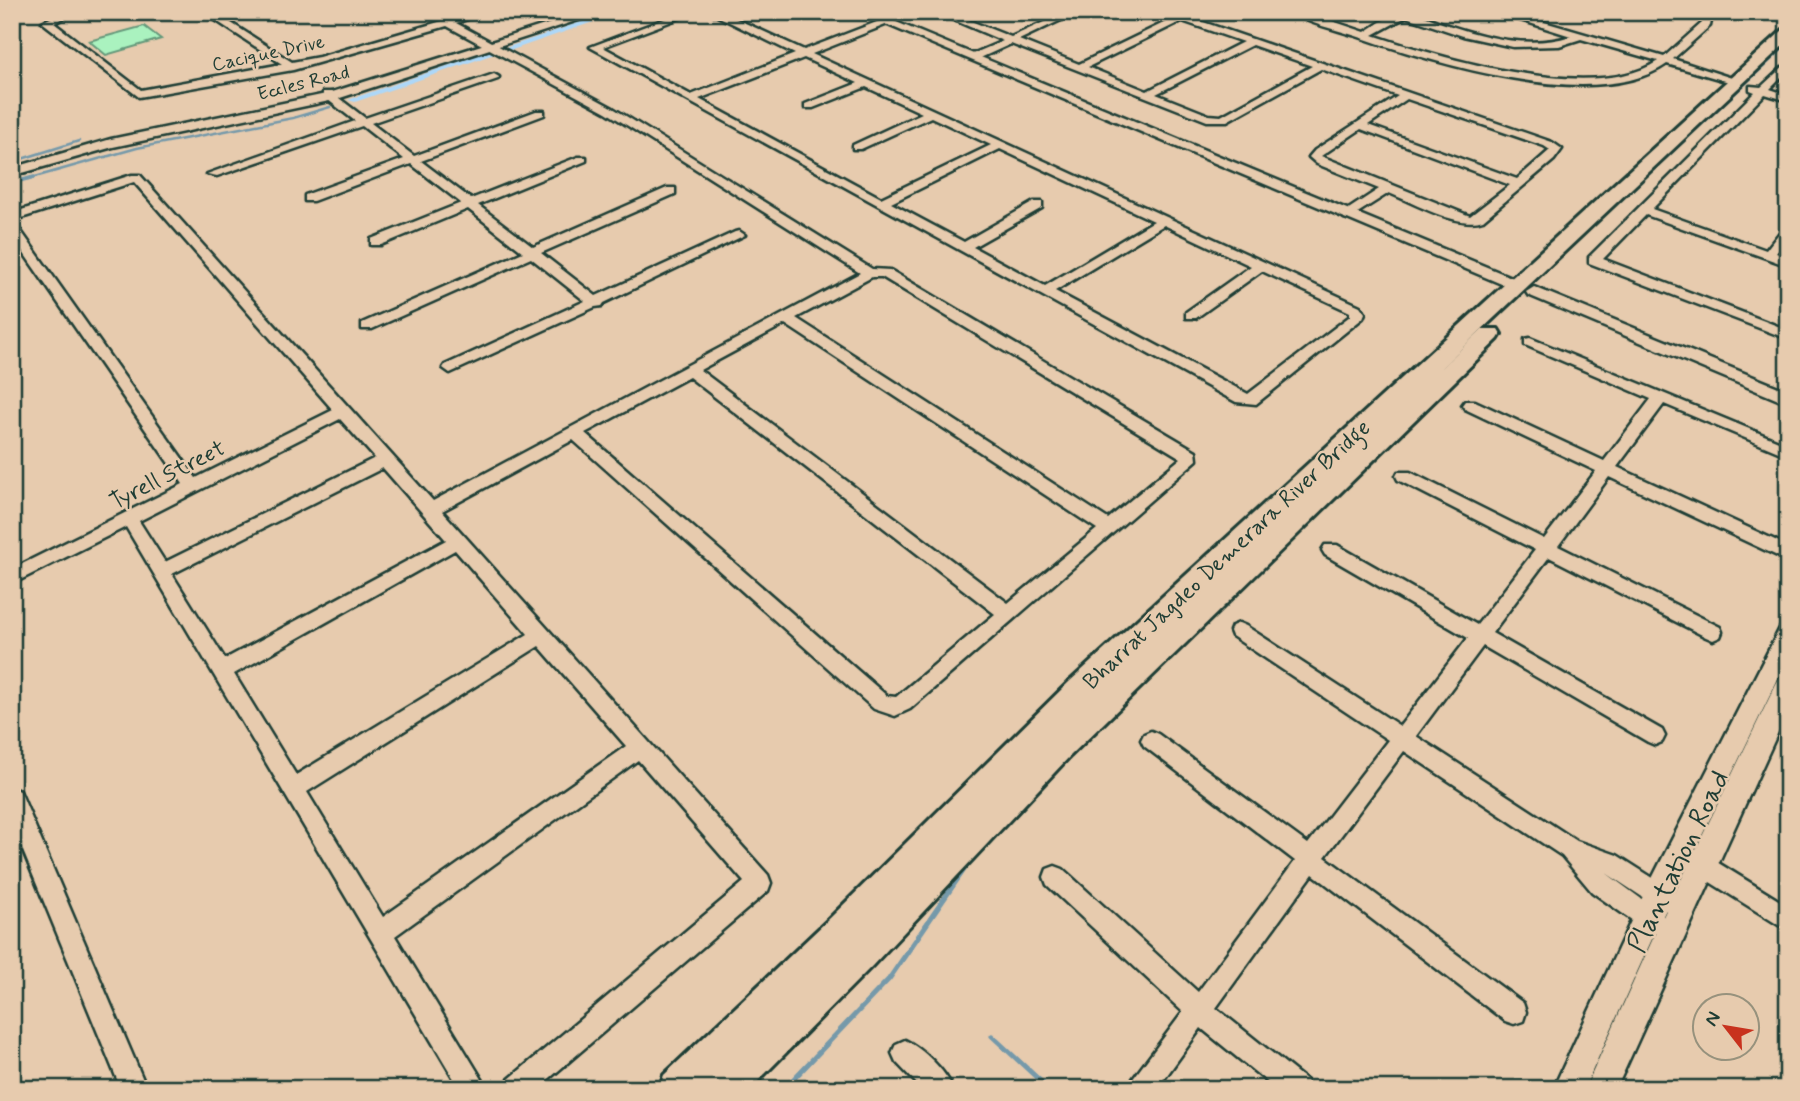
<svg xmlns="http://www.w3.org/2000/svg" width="1800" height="1101" font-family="Mynerve,sans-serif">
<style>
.green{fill:#aaf2bf;stroke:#64987a;stroke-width:2}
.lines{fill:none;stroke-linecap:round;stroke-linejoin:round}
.stream-far2{stroke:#7499aa;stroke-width:2.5}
.stream-far1{stroke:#7499aa;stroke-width:3.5}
.stream{stroke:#7499aa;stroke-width:5}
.canal{fill:#acd7f8;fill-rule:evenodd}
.minor-casing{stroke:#1f3d34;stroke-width:5}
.tertiary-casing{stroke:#1f3d34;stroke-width:5}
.primary-casing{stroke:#1f3d34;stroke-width:6}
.minor{fill:#e7cbae;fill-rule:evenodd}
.tertiary{fill:#e7cbae;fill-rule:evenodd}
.primary{fill:#e7cbae;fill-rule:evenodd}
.labels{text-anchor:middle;stroke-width:5;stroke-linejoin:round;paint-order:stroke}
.far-street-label{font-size:19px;fill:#1f3d34;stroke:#e7cbae}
.street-label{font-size:23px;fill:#1f3d34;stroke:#e7cbae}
.near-street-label{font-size:28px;fill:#1f3d34;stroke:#e7cbae}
</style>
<rect width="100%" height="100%" fill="#e7cbae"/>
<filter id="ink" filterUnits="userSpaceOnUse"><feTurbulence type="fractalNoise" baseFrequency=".0143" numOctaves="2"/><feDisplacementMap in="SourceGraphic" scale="14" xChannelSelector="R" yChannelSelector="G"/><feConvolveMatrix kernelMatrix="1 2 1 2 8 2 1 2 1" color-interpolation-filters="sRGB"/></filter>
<g filter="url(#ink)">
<polygon class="green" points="144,26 161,39 106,55 89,41"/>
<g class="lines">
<g class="stream-far2">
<polyline points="12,162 79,141"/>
<polyline points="28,179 137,148 293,118 330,107"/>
<polyline points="1643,179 1788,44"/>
</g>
<g class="stream-far1">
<polyline points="12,183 34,177"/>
<polyline points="1541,273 1645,177"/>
</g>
<g class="stream">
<polyline points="992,1036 1049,1089"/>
<polyline points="784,1089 889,979 970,861"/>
</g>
<g class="canal">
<polygon points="610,12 622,12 512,50 505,48"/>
<polygon points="496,49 503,51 355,102 348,100"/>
</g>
<defs>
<g id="minor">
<path d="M 63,12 L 76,12 L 54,23 L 141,90 L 282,64 L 203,12 L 214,12 L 292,62 L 319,57 L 473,12 L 488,12 L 456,23 L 613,108 L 872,269 L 890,270 L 1196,451 L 1197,460 L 910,709 L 895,716 L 874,709 L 573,440 L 442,511 L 768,875 L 771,883 L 768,891 L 537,1089 L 504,1089 L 508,1080 L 744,882 L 638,760 L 395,936 L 488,1089 L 460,1089 L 126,527 L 12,584 L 12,569 L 183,484 L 12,236 L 12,223 L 16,224 L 196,478 L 333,410 L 134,182 L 12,221 L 12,213 L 132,175 L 140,175 L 433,501 L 860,273 L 606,112 L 447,26 L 293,70 L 139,97 L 42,22 ZM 872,277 L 882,277 L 1181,458 L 1108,519 L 796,318 ZM 785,324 L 1097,529 L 1008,603 L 700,370 ZM 689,377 L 995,614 L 896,697 L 887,696 L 585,433 ZM 340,419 L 375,458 L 165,562 L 139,521 ZM 383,468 L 446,540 L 225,659 L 172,574 ZM 455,550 L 528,634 L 296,775 L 234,674 ZM 539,646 L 626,746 L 383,917 L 307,792 Z"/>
<path d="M 683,12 L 696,12 L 603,47 L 691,95 L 795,54 L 709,12 L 721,12 L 804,50 L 882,20 L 888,20 L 888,24 L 812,54 L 1360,306 L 1365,313 L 1363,318 L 1256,404 L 1236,402 L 590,47 ZM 804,58 L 858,83 L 805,104 L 805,108 L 813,108 L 866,87 L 922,113 L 853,145 L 853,149 L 861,149 L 931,117 L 991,145 L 881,198 L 699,99 ZM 1000,149 L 1154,221 L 1045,286 L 973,247 L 1042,208 L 1042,202 L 1034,202 L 964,242 L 891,203 ZM 1164,225 L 1251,266 L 1186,312 L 1186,318 L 1196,318 L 1262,271 L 1350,312 L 1350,316 L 1248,394 L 1055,291 Z"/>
<path d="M 935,12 L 948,12 L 1011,37 L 1066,12 L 1078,12 L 1019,40 L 1079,64 L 1174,18 L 1160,12 L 1174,12 L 1552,142 L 1562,149 L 1554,160 L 1483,220 C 1459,229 1414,203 1389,193 L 1348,219 L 1344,218 L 1344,212 L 1379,189 L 1317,164 L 1309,157 L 1315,150 L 1398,96 L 1321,69 L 1227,121 L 1207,121 L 1011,44 L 978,59 L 970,59 L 970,55 L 1003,41 ZM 1182,21 L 1243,42 L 1147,91 L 1088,67 ZM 1252,45 L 1312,66 L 1221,116 L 1209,115 L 1156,94 ZM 1407,99 L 1544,146 L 1550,150 L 1517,179 L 1368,125 ZM 1361,129 L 1510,185 L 1470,216 L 1321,156 Z"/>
<path d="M 1291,12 L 1305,12 L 1365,32 C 1375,26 1392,13 1401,12 C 1417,11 1433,20 1448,25 C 1488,38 1530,49 1571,36 L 1495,12 L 1510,12 L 1664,57 L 1702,23 L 1703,12 L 1713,12 L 1710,26 L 1673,59 L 1741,81 L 1736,84 L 1667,64 C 1596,114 1431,62 1356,36 C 1335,29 1308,24 1291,12 ZM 1406,17 L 1463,36 L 1513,47 L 1559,46 L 1581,39 L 1658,61 C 1594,104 1442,58 1373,35 Z"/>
<polygon points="1788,62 1788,71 1770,89 1788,95 1788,101 1765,94 1652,209 1766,250 1784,227 1788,226 1788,239 1776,253 1788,257 1788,266 1646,215 1603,259 1788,330 1788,339 1589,263 1589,257 1755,92 1750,90 1750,86 1761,87"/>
<polygon points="494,74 499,77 498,79 371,123 414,156 536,111 544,111 544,115 421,161 471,199 578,157 586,157 586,161 478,205 533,247 667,188 675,188 675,194 541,253 596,296 735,232 739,231 745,235 604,303 602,306 595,307 450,373 443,368 445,365 585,301 531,258 372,329 362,329 362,323 523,252 468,209 381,245 371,245 371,239 461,203 411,164 313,201 305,201 305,195 404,159 362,126 217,176 207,174 355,121 323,96 323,92 331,92 365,118"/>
<polygon points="1530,338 1788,445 1788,456 1664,404 1617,467 1788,546 1788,561 1609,477 1558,546 1720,627 1722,632 1720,637 1713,640 1706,637 1549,557 1492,633 1662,730 1665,736 1662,742 1655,745 1648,742 1483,646 1416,736 1577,841 1617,855 1675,892 1678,900 1675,908 1667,911 1659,908 1606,873 1662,914 1666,922 1662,930 1654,934 1646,930 1592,892 1562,856 1404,751 1325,857 1523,1003 1526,1012 1523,1021 1514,1024 1505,1021 1313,874 1216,1008 1306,1080 1310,1089 1276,1089 1201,1028 1157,1089 1128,1089 1132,1080 1183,1012 1047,885 1044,877 1047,869 1055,866 1063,869 1198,992 1295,861 1144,746 1141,740 1144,734 1151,731 1158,734 1308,844 1388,740 1232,636 1230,631 1232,626 1239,623 1246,626 1400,726 1468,638 1325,555 1322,550 1325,545 1337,545 1477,625 1535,550 1398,480 1396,476 1398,472 1410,472 1544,539 1596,471 1465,409 1462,405 1465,401 1475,401 1604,461 1651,399 1525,345 1525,339"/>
<polygon points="12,788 20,791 23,798 147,1089 121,1089 12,824"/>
<polygon points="1694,848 1788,906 1788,931 1686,867 1683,859 1686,851"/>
<path d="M 905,1040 C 922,1048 946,1071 953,1089 L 922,1089 L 896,1062 L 892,1053 L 896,1044 Z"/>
</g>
<g id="tertiary">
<polygon points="586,12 603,12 334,100 113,147 12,176 12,168 111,139 326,94"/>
<polygon points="857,12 872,12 1523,282 1525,285 1523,288 1511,288"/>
<polygon points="1534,287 1788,391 1788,404 1528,295 1526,292"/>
<polygon points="1788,625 1788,658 1657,928 1584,1089 1553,1089 1637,908 1780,628"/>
<polygon points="1788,674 1788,710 1616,1089 1585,1089 1660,923 1776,684 1780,677"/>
</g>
<polygon id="primary" points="1788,29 1788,41 1426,382 1482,329 1498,329 1501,334 1498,339 1070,756 872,966 750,1089 659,1089 664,1075 829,919 1069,682 1783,30"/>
</defs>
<use href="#minor" class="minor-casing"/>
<use href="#tertiary" class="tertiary-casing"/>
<use href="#primary" class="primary-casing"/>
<use href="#minor" class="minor"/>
<use href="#tertiary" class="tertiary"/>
<use href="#primary" class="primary"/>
</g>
</g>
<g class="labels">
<g class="far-street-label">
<text transform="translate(268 52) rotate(-12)" y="7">Cacique Drive</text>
<text transform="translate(303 82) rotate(-14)" y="7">Eccles Road</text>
</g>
<g class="street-label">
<text transform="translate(167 474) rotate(-27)" y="8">Tyrell Street</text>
<text transform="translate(1226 554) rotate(-43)" y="8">Bharrat Jagdeo Demerara River Bridge</text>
</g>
<g class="near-street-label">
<text transform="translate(1677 861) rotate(-64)" y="10">Plantation Road</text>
</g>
</g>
<rect width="1800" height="1101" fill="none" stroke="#e7cbae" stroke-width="42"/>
<rect x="21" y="21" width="1758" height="1059" fill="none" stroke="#1f3d34" stroke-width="2.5" filter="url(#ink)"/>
<g transform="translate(1726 1027) rotate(301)"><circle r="33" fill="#e7cbae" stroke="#97927d" stroke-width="2"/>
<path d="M0-5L12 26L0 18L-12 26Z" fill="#c8321e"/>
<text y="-10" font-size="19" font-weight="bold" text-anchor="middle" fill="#1f3d34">N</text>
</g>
</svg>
